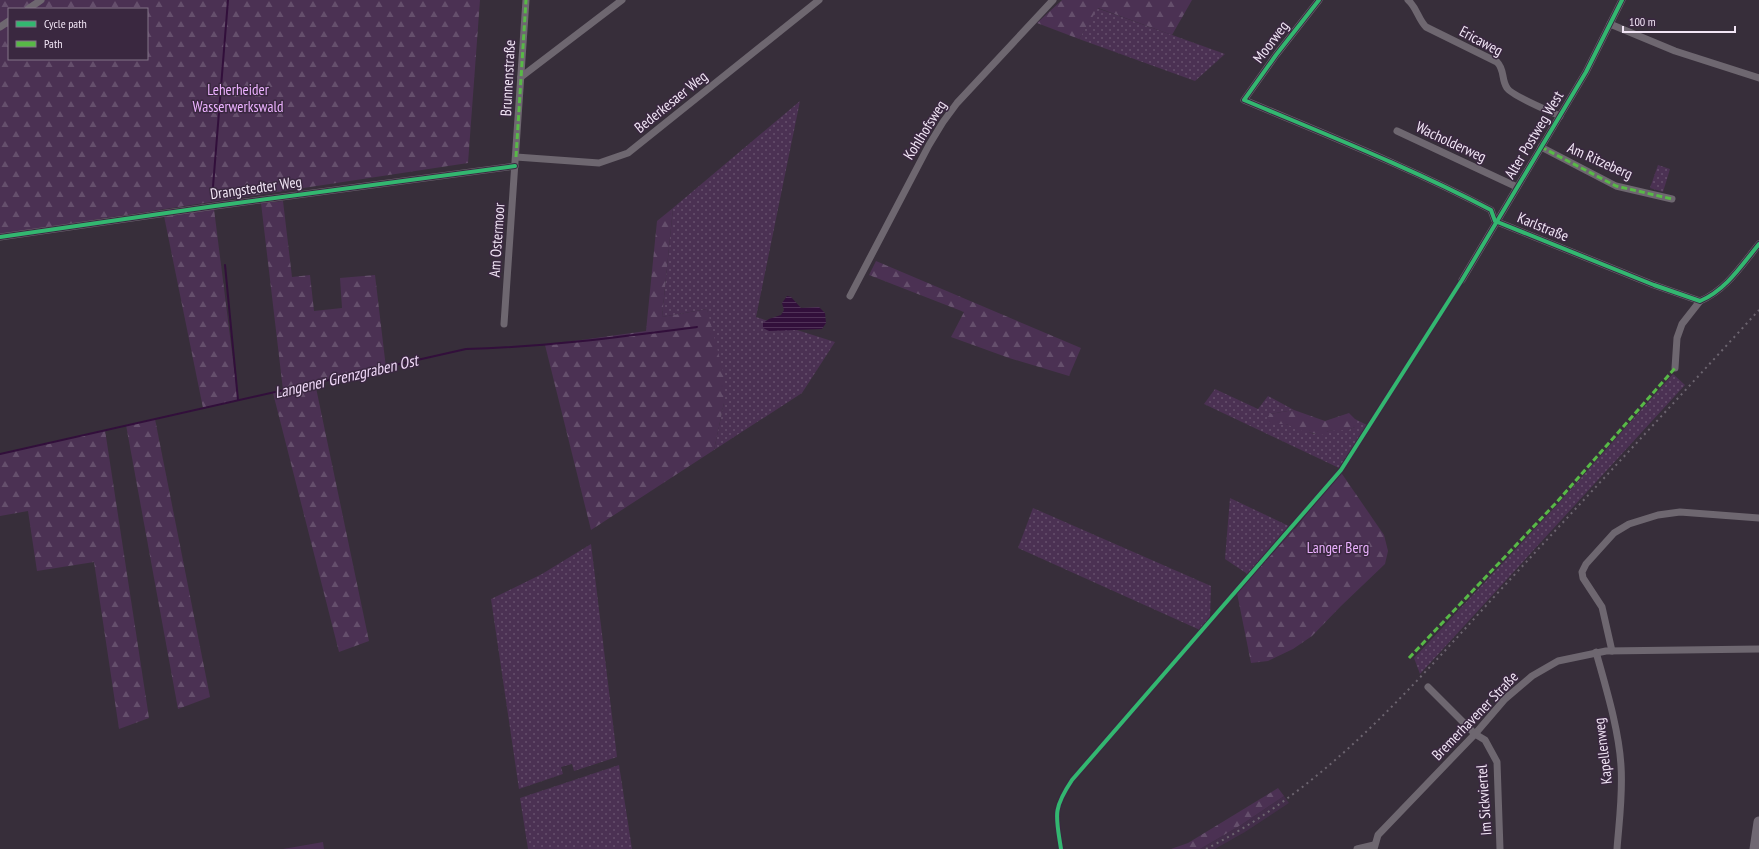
<svg xmlns="http://www.w3.org/2000/svg" width="1759" height="849" font-family="'PT Sans Narrow',sans-serif">
<style>
.built{fill:#432e4a}
.grass{fill:url(#grass-dots)}
.forest{fill:url(#forest-firs);fill-rule:evenodd}
.garden{fill:#4b3153}
.water{fill:url(#water-rules)}
.lines{fill:none;stroke-linecap:round;stroke-linejoin:round}
.stream{stroke:#320f3b;stroke-width:2}
.minor{stroke:#6e6770;stroke-width:7}
.primary{stroke:#706873;stroke-width:11}
.rail{stroke:#6d6570;stroke-width:2;stroke-dasharray:2 4;stroke-linecap:butt}
.quiet{stroke:#58b947;stroke-width:3;stroke-dasharray:6 3;stroke-linecap:butt}
.cycleway-casing{stroke:#3a2840;stroke-width:6}
.cycleway{stroke:#33b770;stroke-width:4}
.labels{text-anchor:middle;stroke-width:3;stroke-linejoin:round;paint-order:stroke}
.street-label{font-size:15px;fill:#f1e5f5;stroke:#3a2840}
.park-label{font-size:15px;fill:#ebb1fe;stroke:#3a2840}
.water-label{font-size:16px;font-style:italic;fill:#f0d9f8;stroke:#3a2840}
</style>
<defs>
<pattern id="grass-dots" width="8" height="8" patternUnits="userSpaceOnUse"><rect width="8" height="8" fill="#4b3153"/><path d="M2 2h.1M6 6h.1" fill="none" stroke="#654f6c" stroke-width="1.8" stroke-linecap="round"/></pattern>
<pattern id="forest-firs" width="22" height="20" patternUnits="userSpaceOnUse"><rect width="22" height="20" fill="#4b3153"/><path d="M5 1l3.5 6h-7zM16 11l3.5 6h-7z" fill="#654f6c"/></pattern>
<pattern id="water-rules" width="6" height="5" patternUnits="userSpaceOnUse"><rect width="6" height="5" fill="#320f3b"/><path d="M0 2.5h6" fill="none" stroke="#503258"/></pattern>
</defs>
<rect width="100%" height="100%" fill="#372e3a"/>
<polygon class="built" points="1284,796 1289,803 1245,832 1215,849 1200,849 1241,825"/>
<g class="grass">
<polygon points="1097,8 1225,54 1195,81 1079,39"/>
<polygon points="800,101 756,317 835,342 802,393 714,450 724,403 707,309 662,317 673,208"/>
<polygon points="1658,165 1670,169 1663,192 1650,188"/>
<polygon points="1673,374 1685,385 1420,674 1414,658 1557,505"/>
<polygon points="1215,389 1258,409 1268,396 1294,410 1270,414 1271,424 1286,424 1314,434 1339,429 1348,430 1355,427 1355,419 1367,425 1339,468 1204,404"/>
<polygon points="1230,498 1295,529 1252,577 1225,559"/>
<polygon points="1033,508 1211,586 1210,617 1200,630 1018,548"/>
<polygon points="591,544 617,757 574,771 572,764 561,767 563,774 519,789 491,599 542,574"/>
<polygon points="619,765 632,849 528,849 520,798"/>
</g>
<g class="forest">
<path d="M 0,0 L 480,0 L 468,163 L 0,234 ZM 9,9 L 147,9 L 147,59 L 9,59 Z"/>
<polygon points="1062,0 1192,0 1172,35 1098,8 1079,39 1037,23"/>
<polygon points="283,201 292,277 310,275 314,311 342,308 340,278 375,275 386,368 315,383 369,641 339,652 273,393 283,390 261,203"/>
<polygon points="673,208 662,317 707,309 724,375 724,403 714,450 591,530 545,345 646,331 657,221"/>
<polygon points="214,209 238,400 203,408 164,216"/>
<polygon points="876,261 1081,348 1069,376 1009,358 951,337 964,312 869,275"/>
<polygon points="1294,410 1325,421 1349,413 1355,419 1355,427 1348,430 1328,431 1322,435 1302,431 1286,424 1271,424 1266,420 1270,414"/>
<polygon points="155,419 210,697 178,709 126,425"/>
<polygon points="105,430 149,718 119,729 94,562 37,571 28,511 0,516 0,454"/>
<polygon points="1340,471 1384,535 1388,551 1385,564 1341,606 1312,636 1293,649 1268,661 1251,663 1237,593 1295,529"/>
<polygon points="1278,788 1284,796 1241,825 1200,849 1171,849 1188,843"/>
</g>
<polygon class="garden" points="323,842 324,849 283,849"/>
<polygon class="water" points="787,296 791,297 801,308 819,307 825,313 826,323 822,329 769,331 763,328 763,323 769,319 781,315 784,310 782,303"/>
<g class="lines">
<g class="stream">
<polyline points="212,199 228,0"/>
<polyline points="225,265 238,400"/>
<path d="M 0,454 L 466,349 C 544,347 620,337 697,327"/>
</g>
<g class="minor">
<path d="M 1319,0 L 1276,55 L 1244,100 C 1327,135 1411,168 1491,210 L 1495,221 L 1654,285 L 1700,301 C 1726,290 1741,266 1759,244"/>
<path d="M 1408,0 C 1417,8 1418,19 1426,27 L 1497,62 C 1505,70 1501,79 1507,88 C 1512,96 1549,111 1560,116"/>
<polyline points="28,9 41,0"/>
<polyline points="1610,24 1675,51 1759,78"/>
<polyline points="0,27 9,21"/>
<polyline points="521,77 622,0"/>
<polyline points="1397,131 1517,187"/>
<polyline points="1541,147 1616,186 1672,199"/>
<polyline points="516,157 599,163 628,153 819,0"/>
<polyline points="0,237 215,206 515,166"/>
<polyline points="1462,280 1586,72 1622,0"/>
<polyline points="850,296 929,145 943,122 957,103 1053,0"/>
<polyline points="504,324 526,0"/>
<polyline points="1675,368 1677,338 1682,324 1700,301"/>
<polyline points="1612,651 1602,607 1583,578 1582,572 1586,564 1614,533 1629,524 1658,515 1680,512 1759,518"/>
<path d="M 1596,652 C 1606,688 1619,730 1621,766 C 1623,794 1619,822 1617,849"/>
<polyline points="1428,687 1475,734 1485,740 1497,762 1500,849"/>
<polyline points="1357,849 1374,845"/>
<polyline points="1374,849 1378,835 1475,734 1505,699 1532,676 1558,661 1606,651 1759,649"/>
</g>
<polyline class="primary" points="1755,849 1759,822"/>
<path class="rail" d="M 1206,849 C 1330,785 1412,686 1505,585 C 1590,493 1675,402 1759,310"/>
<g class="quiet">
<polyline points="1541,147 1616,186 1672,199"/>
<polyline points="516,157 526,0"/>
<polyline points="1409,658 1555,504 1675,368"/>
</g>
<defs>
<g id="cycleway">
<path d="M 1319,0 L 1276,55 L 1244,100 C 1327,135 1411,168 1491,210 L 1495,221 L 1654,285 L 1700,301 C 1726,290 1741,266 1759,244"/>
<polyline points="0,237 215,206 515,166"/>
<path d="M 1061,849 C 1056,816 1052,810 1072,780 L 1341,470 L 1462,280 L 1586,72 L 1622,0"/>
</g>
</defs>
<use href="#cycleway" class="cycleway-casing"/>
<use href="#cycleway" class="cycleway"/>
</g>
<g class="labels">
<g class="street-label">
<text transform="translate(1481 41) rotate(28)" y="5">Ericaweg</text>
<text transform="translate(1271 42) rotate(-53)" y="5">Moorweg</text>
<text transform="translate(508 78) rotate(-87)" y="5">Brunnenstraße</text>
<text transform="translate(671 102) rotate(-39)" y="5">Bederkesaer Weg</text>
<text transform="translate(925 130) rotate(-58)" y="5">Kohlhofsweg</text>
<text transform="translate(1534 135) rotate(-59)" y="5">Alter Postweg West</text>
<text transform="translate(1451 142) rotate(25)" y="5">Wacholderweg</text>
<text transform="translate(1600 161) rotate(24)" y="5">Am Ritzeberg</text>
<text transform="translate(256 188) rotate(-8)" y="5">Drangstedter Weg</text>
<text transform="translate(1543 227) rotate(22)" y="5">Karlstraße</text>
<text transform="translate(497 240) rotate(-86)" y="5">Am Ostermoor</text>
<text transform="translate(1475 716) rotate(-46)" y="5">Bremerhavener Straße</text>
<text transform="translate(1603 751) rotate(-97)" y="5">Kapellenweg</text>
<text transform="translate(1484 800) rotate(-94)" y="5">Im Sickviertel</text>
</g>
<g class="park-label">
<text x="238" y="95">Leherheider<tspan x="238" dy="17">Wasserwerkswald</tspan></text>
<text x="1338" y="553">Langer Berg</text>
</g>
<g class="water-label">
<text transform="translate(346 376) rotate(-13)" y="6">Langener Grenzgraben Ost</text>
</g>
</g>
<rect x="8" y="8" width="140" height="52" fill="#3a2840" stroke="#837488"/>
<rect x="16" y="21" width="20" height="6" fill="#33b770" stroke="#837488"/>
<text x="44" y="28" font-size="12" fill="#f1e5f5">Cycle path</text>
<rect x="16" y="41" width="20" height="6" fill="#58b947" stroke="#837488"/>
<text x="44" y="48" font-size="12" fill="#f1e5f5">Path</text>
<path d="M1623 26v6h112v-6" fill="none" stroke="#f1e5f5" stroke-width="2"/>
<text x="1629" y="26" font-size="12" fill="#f1e5f5" stroke="#3a2840" stroke-width="3" paint-order="stroke">100 m</text>
</svg>
